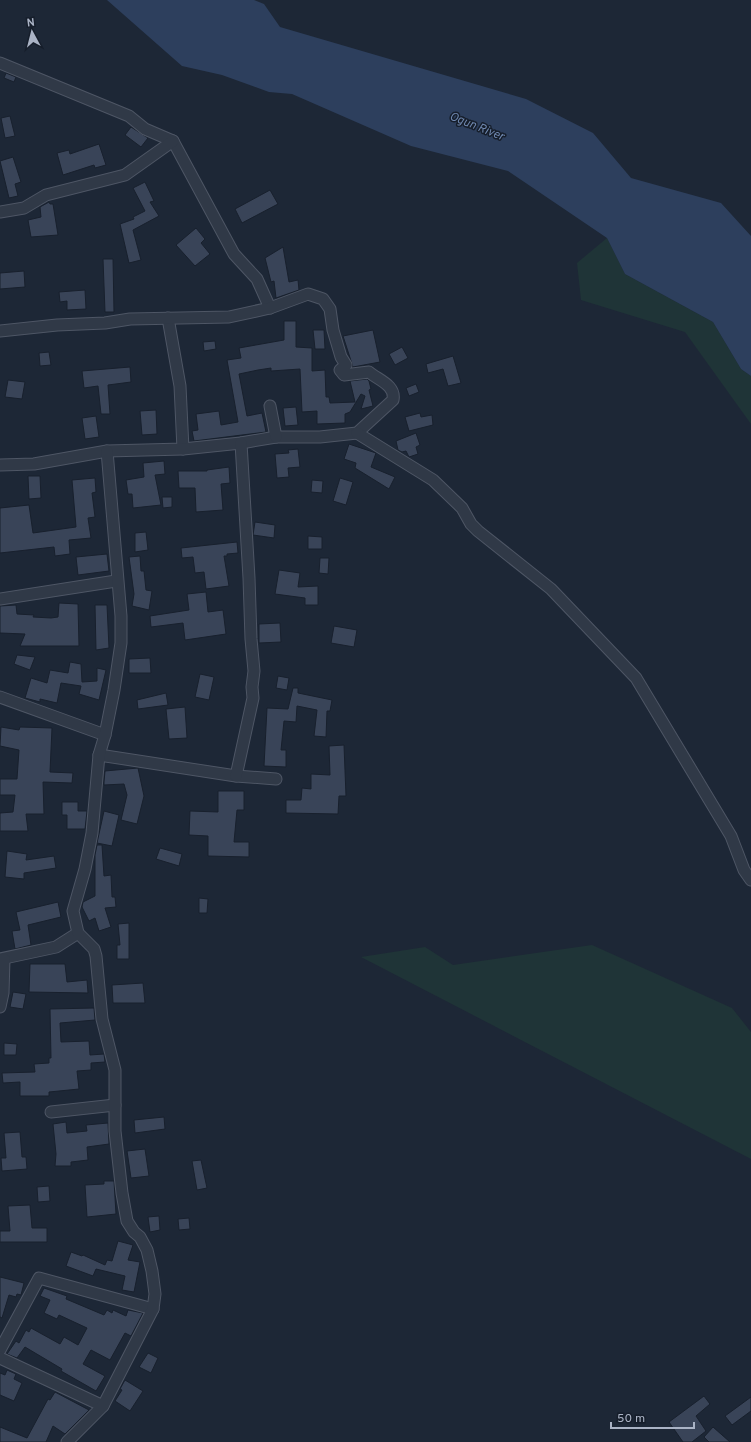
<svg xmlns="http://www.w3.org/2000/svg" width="751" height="1442" font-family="Overpass,sans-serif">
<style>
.green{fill:#1f3437}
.water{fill:#2d3f5d}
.building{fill:#394458;stroke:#18202d}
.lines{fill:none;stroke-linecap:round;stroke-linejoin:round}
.street-casing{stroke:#4e5665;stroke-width:13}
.street{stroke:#303947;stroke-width:11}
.labels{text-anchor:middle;stroke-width:3;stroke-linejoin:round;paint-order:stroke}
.water-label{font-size:12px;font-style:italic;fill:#6f88b0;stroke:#161e2b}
</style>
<rect width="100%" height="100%" fill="#1d2736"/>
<g class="green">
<polygon points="607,238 625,274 713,322 741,369 751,376 751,424 685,332 581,300 577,263"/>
<polygon points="592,945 732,1008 751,1032 751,1159 361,957 425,947 453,965"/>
</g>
<polygon class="water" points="107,0 254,0 264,4 280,27 526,99 593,133 631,178 721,203 751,236 751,376 741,369 713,322 625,274 607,238 508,171 411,146 292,94 269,92 222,75 182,66"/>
<g class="building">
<polygon points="6,73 16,77 14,82 4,78"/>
<polygon points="10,116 15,136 5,138 1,118"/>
<polygon points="131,127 148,138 141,147 125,135"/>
<polygon points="99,144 106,165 95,168 94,165 63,175 57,153 69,150 70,154"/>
<polygon points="13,157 21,182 15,184 18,196 9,198 0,161"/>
<polygon points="145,182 154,201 150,202 159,216 133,230 141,260 129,263 120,224 134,219 133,217 145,211 133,188"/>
<polygon points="270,190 278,204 242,223 235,209"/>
<polygon points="49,202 50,204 53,204 58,235 31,237 28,220 41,217 40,207"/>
<polygon points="196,228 205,239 201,243 210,254 195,266 176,245"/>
<polygon points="283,247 289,282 298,280 299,290 276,298 274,281 271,282 265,258"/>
<polygon points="103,259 113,259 114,312 105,312"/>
<polygon points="24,271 25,287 0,289 0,273"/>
<polygon points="85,290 86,309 67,310 67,301 60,302 59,292"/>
<polygon points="284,321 296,321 296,347 312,348 312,371 325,370 326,397 329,397 330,403 355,402 350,381 367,379 369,381 371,389 369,390 373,406 361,409 365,396 361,394 350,412 345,414 345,423 317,424 317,411 302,412 300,369 271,371 271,368 258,370 239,374 247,416 262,413 266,432 194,441 192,431 198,430 196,414 219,411 221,425 238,422 227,360 241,358 239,348 284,340"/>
<polygon points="313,330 324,330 325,349 315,349"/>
<polygon points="373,330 380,362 353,367 343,336"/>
<polygon points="215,341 216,349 204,351 203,342"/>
<polygon points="402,347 408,358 395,365 389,354"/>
<polygon points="49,352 51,365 40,366 39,353"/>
<polygon points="453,356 461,383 448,386 443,369 428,373 426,364"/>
<polygon points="130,367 131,382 108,385 110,414 101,414 98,386 84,388 82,371"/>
<polygon points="8,380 25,382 22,399 5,397"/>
<polygon points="416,384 419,392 409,396 406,388"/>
<polygon points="296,407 298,425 285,426 283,408"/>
<polygon points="156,410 157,434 142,435 140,411"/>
<polygon points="420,413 421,417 432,415 433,425 409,431 405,417"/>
<polygon points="96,416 99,437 85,439 82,418"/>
<polygon points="416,433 420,445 416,447 418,454 409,457 406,451 402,452 398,450 396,441"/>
<polygon points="349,444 376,453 371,467 395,477 389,489 355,468 356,463 344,459"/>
<polygon points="298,449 300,467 288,468 289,477 277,478 275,454 289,453 288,450"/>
<polygon points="164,461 165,474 155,475 161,505 133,508 132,494 128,494 126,480 144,477 143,463"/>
<polygon points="229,467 230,483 221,484 223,510 196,512 195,488 179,488 178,471 207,471 207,470"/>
<polygon points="28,476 40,476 41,498 29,499"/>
<polygon points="95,478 96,492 92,493 95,517 88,518 91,538 69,540 70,554 55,556 54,547 0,553 0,508 29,505 33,533 76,527 72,480"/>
<polygon points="340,478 353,482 346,505 333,501"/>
<polygon points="312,480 323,481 322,493 311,492"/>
<polygon points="162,497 172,497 172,507 163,508"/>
<polygon points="255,522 275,525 274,538 253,535"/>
<polygon points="146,532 148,550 135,552 135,533"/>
<polygon points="308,536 322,537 322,549 308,549"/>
<polygon points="237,542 238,553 227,554 227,556 224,556 229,586 206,589 204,572 195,573 193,557 182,558 181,548"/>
<polygon points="107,554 109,571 78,575 76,557"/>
<polygon points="140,556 141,571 144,571 146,590 152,591 149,610 132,606 134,594 129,557"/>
<polygon points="320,558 329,558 328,574 319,573"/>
<polygon points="279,570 300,573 298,587 318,586 318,605 305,605 305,598 275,594"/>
<polygon points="206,592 208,612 223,610 226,634 185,640 183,623 151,627 150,616 189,610 187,594"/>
<polygon points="59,603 78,604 79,646 20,646 25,634 0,633 0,606 16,605 17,614 34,615 33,617 51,618 58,617"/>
<polygon points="95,605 107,605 109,648 96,650"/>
<polygon points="280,623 281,642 259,643 259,624"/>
<polygon points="334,626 357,630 354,647 331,643"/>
<polygon points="17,655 35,657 30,670 14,664"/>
<polygon points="150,658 151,673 129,673 129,659"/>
<polygon points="70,662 81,664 82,682 97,681 97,668 106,670 99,700 79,694 81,686 61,683 57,703 40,699 40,702 25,698 31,678 47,683 50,670 68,673"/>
<polygon points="200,674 214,677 209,700 195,697"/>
<polygon points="278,676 289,678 287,690 276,688"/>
<polygon points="293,688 298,688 298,693 332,700 330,711 327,711 326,737 314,736 317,710 297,706 296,722 284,721 281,750 286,750 286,767 264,766 267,708 288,709"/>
<polygon points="166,693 168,705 138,709 137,700"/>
<polygon points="185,707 187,738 169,739 166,709"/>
<polygon points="1,727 19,730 20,727 52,728 50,772 73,773 72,783 43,782 44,814 26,814 28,831 0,831 0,813 13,812 15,795 0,795 0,779 17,779 19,750 0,746"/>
<polygon points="344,745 346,796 339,796 338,814 286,813 286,800 301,800 302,788 311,789 311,774 330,775 329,746"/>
<polygon points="138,768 144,796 137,824 121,820 127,795 124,784 104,785 104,782 105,771"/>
<polygon points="218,791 244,791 244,810 237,810 234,842 249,842 249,857 208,856 208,836 189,835 190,811 218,812"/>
<polygon points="62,802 78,802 78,811 87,811 85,829 67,829 67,815 62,815"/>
<polygon points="104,811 119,815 112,846 97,843"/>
<polygon points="97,845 102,845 104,876 111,875 112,897 115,897 116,907 105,908 111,927 99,931 95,918 89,921 82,907 83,902 95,896 95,855"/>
<polygon points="160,848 182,854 179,866 156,859"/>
<polygon points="7,851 27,854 26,860 54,856 56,868 24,873 24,879 5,877"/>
<polygon points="199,898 208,899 207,913 199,913"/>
<polygon points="58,902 61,917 28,925 31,945 15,949 12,931 20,930 16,912"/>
<polygon points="129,923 129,959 117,959 117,945 120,945 118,924"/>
<polygon points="30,964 65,964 67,982 87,980 88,993 29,992"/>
<polygon points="143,983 145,1003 113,1003 112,985"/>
<polygon points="13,992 26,994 23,1009 10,1007"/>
<polygon points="94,1008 95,1020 60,1023 61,1042 89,1041 90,1055 104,1054 105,1062 91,1063 91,1070 77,1071 79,1089 49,1092 49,1096 20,1096 20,1082 3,1083 2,1073 35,1072 34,1064 49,1063 49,1058 51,1058 50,1009"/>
<polygon points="4,1043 17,1044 16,1055 4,1055"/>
<polygon points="164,1117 165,1129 135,1133 134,1120"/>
<polygon points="66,1122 67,1133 87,1131 86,1125 108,1123 109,1144 87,1147 88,1160 71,1162 71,1166 55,1166 56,1154 53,1124"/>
<polygon points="20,1132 22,1157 26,1157 27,1169 2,1171 1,1158 6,1158 4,1133"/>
<polygon points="145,1149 149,1176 131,1178 127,1151"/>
<polygon points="201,1160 207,1188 197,1190 192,1161"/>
<polygon points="104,1181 114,1181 116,1214 87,1217 85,1185 104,1184"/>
<polygon points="49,1186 50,1201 38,1202 37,1187"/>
<polygon points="30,1205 32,1228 47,1228 47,1242 0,1242 0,1231 10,1231 8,1206"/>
<polygon points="159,1216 160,1230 150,1232 148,1217"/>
<polygon points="189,1218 190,1229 179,1230 178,1219"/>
<polygon points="118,1241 133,1245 128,1260 140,1262 134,1292 122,1290 125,1276 96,1269 93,1276 66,1266 71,1252 82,1256 83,1255 105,1265 107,1260 112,1261"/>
<polygon points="0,1277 24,1283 21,1295 17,1294 16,1297 9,1295 2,1318 0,1317"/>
<polygon points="44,1288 67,1296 66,1299 104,1315 107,1310 112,1313 113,1310 126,1316 128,1310 143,1313 131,1336 125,1333 110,1360 91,1350 83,1364 105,1376 96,1391 61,1371 62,1369 25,1347 17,1358 7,1354 16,1341 19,1343 26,1330 29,1332 31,1328 60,1344 64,1337 78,1345 87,1328 59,1315 57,1319 44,1313 50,1300 40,1296"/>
<polygon points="148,1353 158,1358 151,1373 139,1367"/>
<polygon points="7,1370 16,1374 14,1379 22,1383 14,1401 0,1395 0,1373 5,1375"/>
<polygon points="125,1380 143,1391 130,1411 115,1401 122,1390 120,1389"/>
<polygon points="55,1392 89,1410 65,1434 53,1426 46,1442 0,1442 0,1427 27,1438 48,1399 50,1400"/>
<polygon points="704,1396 710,1404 696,1416 706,1431 692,1442 683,1442 669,1422"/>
<polygon points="751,1397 751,1411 732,1425 725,1416"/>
<polygon points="713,1427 730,1442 709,1442 704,1437"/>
</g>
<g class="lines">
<defs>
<g id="street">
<polyline points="0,63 129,116 145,129 173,141 234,254 257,279 270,308"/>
<polyline points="0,212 24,208 46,195 125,175 173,141"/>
<polyline points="168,318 180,386 183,449"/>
<path d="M 0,331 L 57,325 L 105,323 L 130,319 L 229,317 L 270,308 L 308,294 L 323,299 L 330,309 L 333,330 L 341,357 L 346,365 L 340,370 L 344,375 L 369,372 C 378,380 396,385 393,400 L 357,433 L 320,437 L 276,437 L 241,443 L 183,449 L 107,451 L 34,464 L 0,465"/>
<polyline points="270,406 276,437"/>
<polyline points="357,433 433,480 462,508 471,524 478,531 551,589 636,678 731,836 744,870 751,880"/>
<polyline points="0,599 116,581"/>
<polyline points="0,697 105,735"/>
<polyline points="99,755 236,776 276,779"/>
<polyline points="236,776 253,698 252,687 254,671 251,639 249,578 241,443"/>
<polyline points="0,959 56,947 78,933"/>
<polyline points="0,1007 3,993 4,959"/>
<polyline points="51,1112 115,1105"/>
<polyline points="0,1350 39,1278 153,1309"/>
<polyline points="0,1358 103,1406"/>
<polyline points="67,1442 103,1406 153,1309 155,1294 152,1271 147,1250 140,1237 134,1232 127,1221 122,1193 115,1131 115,1070 102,1019 96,956 94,949 78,933 73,911 85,869 92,833 99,755 105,735 114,690 121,643 121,616 107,451"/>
</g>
</defs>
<use href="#street" class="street-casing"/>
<use href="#street" class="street"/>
</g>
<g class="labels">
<g class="water-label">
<text transform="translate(477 126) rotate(22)" y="4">Ogun River</text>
</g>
</g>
<g transform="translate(32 32) rotate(353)" stroke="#161e2b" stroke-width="3" paint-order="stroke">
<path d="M0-3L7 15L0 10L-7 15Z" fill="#aab3c5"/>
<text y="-6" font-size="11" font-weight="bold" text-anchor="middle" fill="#aab3c5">N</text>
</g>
<path d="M611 1422v6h83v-6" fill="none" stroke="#aab3c5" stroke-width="2"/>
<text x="617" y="1422" font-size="12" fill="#aab3c5" stroke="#161e2b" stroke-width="3" paint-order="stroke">50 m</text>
</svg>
